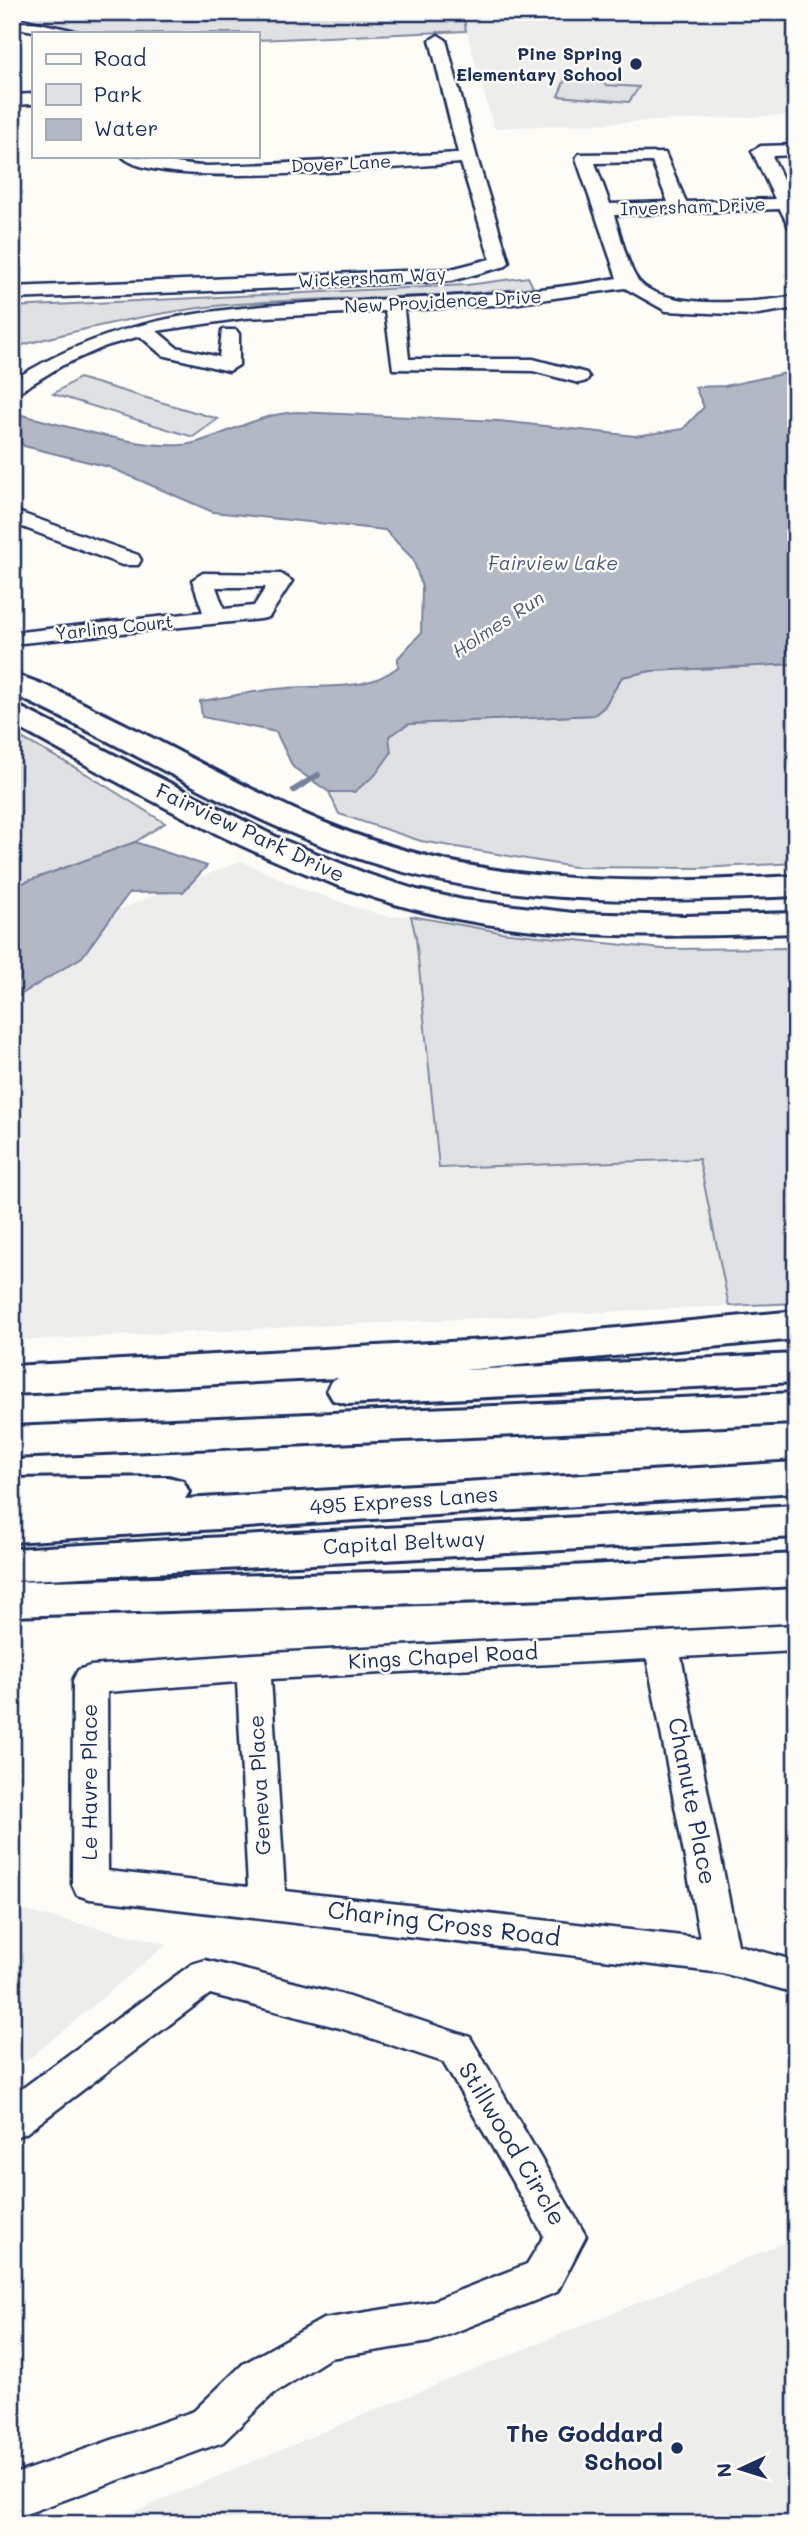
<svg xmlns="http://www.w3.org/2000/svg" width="808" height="2536" font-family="Mali,sans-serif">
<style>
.built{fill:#edeeec}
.green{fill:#e0e1e3;stroke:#7e88a0;stroke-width:2}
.water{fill:#b3b8c5;stroke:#76819c;stroke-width:2}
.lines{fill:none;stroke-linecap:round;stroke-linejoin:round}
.stream{stroke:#76819c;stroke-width:6}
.street-casing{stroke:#1b2f5e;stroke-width:5}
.secondary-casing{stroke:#1b2f5e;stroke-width:6}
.highway-casing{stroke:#1b2f5e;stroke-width:6}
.street{fill:#fdfcf7;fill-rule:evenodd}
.secondary{fill:#fdfcf7;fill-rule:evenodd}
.highway{fill:#fdfcf7;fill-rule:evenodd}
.poi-dot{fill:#1b2f5e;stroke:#fdfcf7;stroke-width:2.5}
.labels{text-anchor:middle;stroke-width:5;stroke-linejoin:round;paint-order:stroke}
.far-poi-label{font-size:18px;font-weight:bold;fill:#1b2f5e;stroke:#fdfcf7;text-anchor:end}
.far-street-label{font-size:18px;fill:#1b2f5e;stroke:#fdfcf7}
.far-water-label{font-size:19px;font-style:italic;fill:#49587d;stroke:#fdfcf7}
.street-label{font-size:21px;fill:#1b2f5e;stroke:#fdfcf7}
.near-street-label{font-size:24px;fill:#1b2f5e;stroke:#fdfcf7}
.near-poi-label{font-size:24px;font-weight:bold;fill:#1b2f5e;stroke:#fdfcf7;text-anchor:end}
</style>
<rect width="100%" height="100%" fill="#fdfcf7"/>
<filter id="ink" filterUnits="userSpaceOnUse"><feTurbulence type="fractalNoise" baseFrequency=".0143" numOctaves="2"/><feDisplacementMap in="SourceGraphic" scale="14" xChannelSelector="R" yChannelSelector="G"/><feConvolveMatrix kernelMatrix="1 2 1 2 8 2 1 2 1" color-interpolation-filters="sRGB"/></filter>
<g filter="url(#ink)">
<g class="built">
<polygon points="461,12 796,12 796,115 494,128"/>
<polygon points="241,861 300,888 355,907 389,917 411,915 416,938 440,1168 699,1159 729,1306 12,1341 12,952"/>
<polygon points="12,1908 167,1944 12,2073"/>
<polygon points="796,2238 796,2524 105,2524 363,2415"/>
</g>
<g class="green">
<polygon points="12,12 463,12 466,31 257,40 257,33 92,33 12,16"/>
<polygon points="567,75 592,77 606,85 639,87 629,102 558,96"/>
<path d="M 528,277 L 533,287 C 427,301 320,295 215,306 C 146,314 79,329 12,348 L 12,307 L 467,285 Z"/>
<polygon points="79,378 218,419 193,437 53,394"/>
<polygon points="796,664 796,863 699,868 574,867 421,841 339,814 329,792 354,792 389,736 409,724 594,715 604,707 622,677 651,671"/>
<polygon points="16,735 85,773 165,823 135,842 12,887 12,737"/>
<polygon points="411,916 500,932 662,949 796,948 796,1303 729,1306 699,1159 439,1168 416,938"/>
</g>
<g class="water">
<path d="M 796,371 L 796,664 L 651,671 L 622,677 L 604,707 L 594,715 L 409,724 L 389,736 L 391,753 L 375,775 L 354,792 L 329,792 L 293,767 L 276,732 L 202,717 L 200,701 C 229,697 258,690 287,688 C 328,684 364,693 398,667 L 398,658 L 421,633 L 422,587 L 413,559 L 385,530 L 213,512 L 109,467 L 24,446 L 12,431 L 12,420 L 18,414 C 60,424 155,454 194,443 C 230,433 259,414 297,412 L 499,421 L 635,436 L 683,429 L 704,407 L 695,387 L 725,386 Z"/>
<polygon points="135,842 207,866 183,892 129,893 82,957 12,1000 12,887"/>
</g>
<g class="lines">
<polyline class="stream" points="294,790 318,775"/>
<defs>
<g id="street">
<polygon points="12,17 71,30 73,33 44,33 12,27"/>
<path d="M 438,35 L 446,40 L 477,158 L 509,262 L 506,266 L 451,281 L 12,299 L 12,287 L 451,269 L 490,259 L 461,163 C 406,166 153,192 122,156 C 151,155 178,166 207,166 C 290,165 375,157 458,153 L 430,40 Z"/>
<polygon points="33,94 33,104 12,105 12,95"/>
<path d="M 796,145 L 796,155 L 772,156 L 796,206 L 796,230 L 790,229 L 780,209 L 614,215 C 621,235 625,258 635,276 C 655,313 761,302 796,296 L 796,308 L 752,315 L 666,311 L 625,288 L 512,304 L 404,310 L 409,359 L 533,359 L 586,373 L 589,377 L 586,381 L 579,383 L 533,371 L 393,369 L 385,311 L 245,318 L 157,331 L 176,347 L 219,357 L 222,330 L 236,330 L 239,334 L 239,365 L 229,371 L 162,355 L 140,336 L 106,346 L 61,366 L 12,396 L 12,381 C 123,309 241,306 369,300 C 452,297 535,293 617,278 L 576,158 L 579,154 L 665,153 L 686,202 L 775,199 L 752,151 L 761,146 ZM 652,162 L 668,202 L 610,204 L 595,163 Z"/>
<polygon points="12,510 138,555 141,560 138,565 122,565 12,523"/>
<path d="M 203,573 L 281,574 L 292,581 L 269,617 L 261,619 L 12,644 L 12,630 L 20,632 L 203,612 L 192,580 ZM 216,587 L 266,587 L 254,606 L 224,609 Z"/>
<path d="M 796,1625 L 796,1651 L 681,1657 L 738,1945 L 796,1961 L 796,1993 L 722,1973 L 90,1899 L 77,1895 L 72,1884 L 73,1680 L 78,1670 L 90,1666 L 253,1654 ZM 647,1659 L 700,1938 L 285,1891 L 271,1679 ZM 237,1682 L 248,1887 L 108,1871 L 107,1692 Z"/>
<polygon points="205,1960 340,1994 470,2037 586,2236 557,2292 430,2342 330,2358 273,2394 223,2442 12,2519 12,2475 194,2411 243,2364 323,2319 430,2302 527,2264 544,2236 443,2062 340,2028 210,1994 26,2133 12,2138 12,2096 192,1964"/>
</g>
<g id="secondary">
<path d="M 12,674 C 42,682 72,698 100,712 C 165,743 228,779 293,809 C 465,888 612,885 796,876 L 796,896 C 650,903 506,906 366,861 C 242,822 131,747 12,694 Z"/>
<path d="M 12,703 L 278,838 L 367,874 L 417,890 L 463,900 L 573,913 L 684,916 L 796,913 L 796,933 C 662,937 525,942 395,904 C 259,865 136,792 12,724 Z"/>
</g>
<g id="highway">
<polygon points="796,1311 796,1339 465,1370 796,1354 796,1382 347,1404 333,1400 327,1390 333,1380 339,1378 12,1394 12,1366 503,1339"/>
<polygon points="796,1393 796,1423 12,1457 12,1427"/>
<polygon points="796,1462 796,1492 12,1542 12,1479 168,1477 183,1481 189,1492 185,1499"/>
<polygon points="796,1505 796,1537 12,1581 12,1549"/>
<polygon points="796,1554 796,1586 551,1599 12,1616 12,1582 551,1567"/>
</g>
</defs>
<use href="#street" class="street-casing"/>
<use href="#secondary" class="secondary-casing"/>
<use href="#highway" class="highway-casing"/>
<use href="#street" class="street"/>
<use href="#secondary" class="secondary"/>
<use href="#highway" class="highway"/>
</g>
</g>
<g class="poi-dot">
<circle cx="636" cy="64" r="7"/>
<circle cx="677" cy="2448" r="7"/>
</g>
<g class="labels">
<g class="far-poi-label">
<text x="622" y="60">Pine Spring<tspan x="622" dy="21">Elementary School</tspan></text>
</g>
<g class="far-street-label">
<text transform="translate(341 164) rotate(-3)" y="6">Dover Lane</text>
<text transform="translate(693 207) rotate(-2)" y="6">Inversham Drive</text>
<text transform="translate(372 278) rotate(-3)" y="6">Wickersham Way</text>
<text transform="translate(443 302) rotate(-3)" y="6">New Providence Drive</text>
<text transform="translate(114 628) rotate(-6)" y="6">Yarling Court</text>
</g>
<g class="far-water-label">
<text x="553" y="570">Fairview Lake</text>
<text transform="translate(498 624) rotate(-33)" y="7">Holmes Run</text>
</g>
<g class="street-label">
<text transform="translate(250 833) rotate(25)" y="7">Fairview Park Drive</text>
<text transform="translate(404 1501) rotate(-4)" y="7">495 Express Lanes</text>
<text transform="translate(404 1543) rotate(-3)" y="7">Capital Beltway</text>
<text transform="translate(443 1657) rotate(-3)" y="7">Kings Chapel Road</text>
<text transform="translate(90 1782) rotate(-90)" y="7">Le Havre Place</text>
<text transform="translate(260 1785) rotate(-93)" y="7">Geneva Place</text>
</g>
<g class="near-street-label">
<text transform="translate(692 1801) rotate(79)" y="8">Chanute Place</text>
<text transform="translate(444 1924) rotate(7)" y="8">Charing Cross Road</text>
<text transform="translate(512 2144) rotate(59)" y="8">Stillwood Circle</text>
</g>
<g class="near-poi-label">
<text x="663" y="2442">The Goddard<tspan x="663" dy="28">School</tspan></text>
</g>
</g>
<rect width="808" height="2536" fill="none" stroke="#fdfcf7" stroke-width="42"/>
<rect x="21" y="21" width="766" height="2494" fill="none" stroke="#1b2f5e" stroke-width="2.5" filter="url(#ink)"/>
<rect x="32" y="32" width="228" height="126" fill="#fdfcf7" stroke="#a3aaba" stroke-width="2"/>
<rect x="46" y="54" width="35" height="10" fill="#fdfcf7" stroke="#a3aaba" stroke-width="2"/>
<text x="94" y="66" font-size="21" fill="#1b2f5e">Road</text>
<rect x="46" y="84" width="35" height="21" fill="#e0e1e3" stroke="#a3aaba" stroke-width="2"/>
<text x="94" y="102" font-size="21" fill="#1b2f5e">Park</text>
<rect x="46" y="119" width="35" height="21" fill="#b3b8c5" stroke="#a3aaba" stroke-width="2"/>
<text x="94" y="136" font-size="21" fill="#1b2f5e">Water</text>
<g transform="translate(741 2469) rotate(266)" stroke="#fdfcf7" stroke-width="5" paint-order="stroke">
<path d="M0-5L12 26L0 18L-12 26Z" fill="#1b2f5e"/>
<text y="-10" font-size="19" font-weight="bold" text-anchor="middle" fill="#1b2f5e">N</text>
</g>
</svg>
